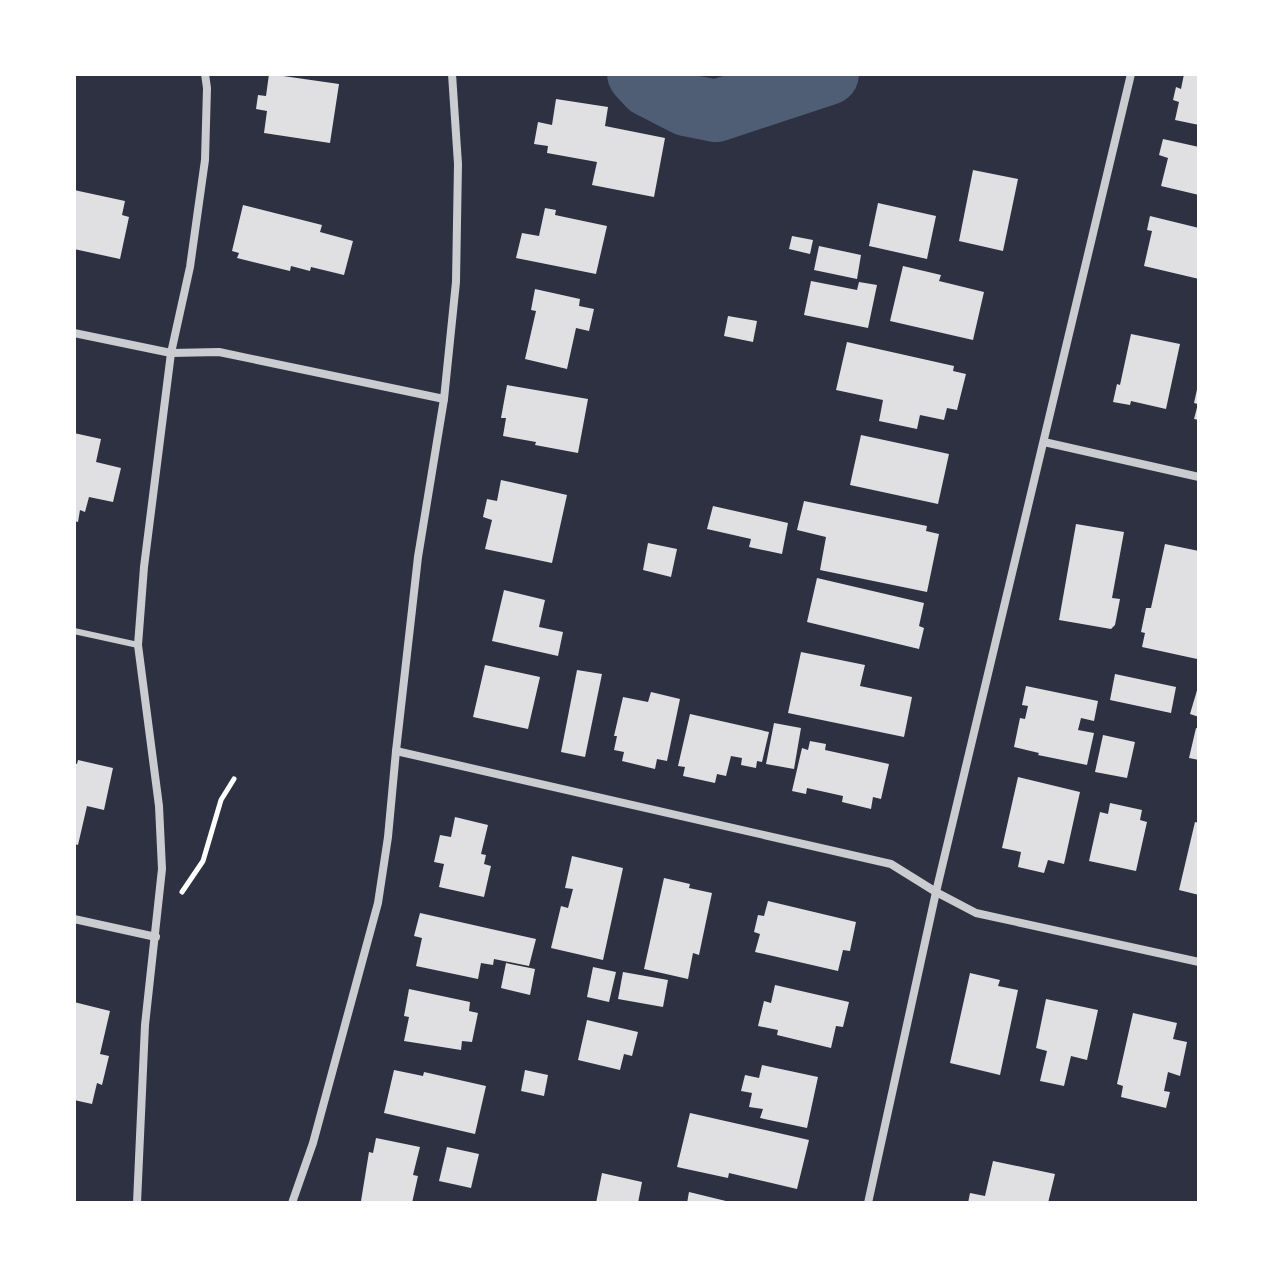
<svg xmlns="http://www.w3.org/2000/svg" width="1273" height="1277" font-family="'Titillium Web',sans-serif">
<style>
.lines{fill:none;stroke-linecap:round;stroke-linejoin:round}
.river{stroke:#4f5d75;stroke-width:62}
.building{fill:#e0e0e3}
.path{stroke:#fff;stroke-width:5}
.service{stroke:#caccd0;stroke-width:6}
.minor{stroke:#caccd0;stroke-width:8}
</style>
<rect width="100%" height="100%" fill="#2d3142"/>
<g class="lines">
<polyline class="river" points="638,74 649,86 686,105 716,111 828,74"/>
</g>
<g class="building">
<polygon points="269,74 339,84 330,143 264,133 267,111 256,109 258,95 266,96"/>
<polygon points="1184,74 1199,74 1199,125 1175,120 1179,102 1173,100 1176,87 1181,89"/>
<polygon points="556,99 608,107 605,126 665,138 654,197 592,185 597,162 547,153 548,146 534,144 538,122 552,125"/>
<polygon points="1163,139 1199,147 1199,195 1161,186 1168,158 1159,155"/>
<polygon points="973,170 1018,179 1003,251 959,241"/>
<polygon points="74,190 125,201 122,215 129,217 120,259 74,249"/>
<polygon points="878,203 936,216 927,259 869,246"/>
<polygon points="243,205 322,225 320,232 353,241 344,275 311,267 310,271 291,266 290,271 237,258 239,253 232,251"/>
<polygon points="545,208 556,210 555,215 607,226 596,274 516,258 522,233 539,236"/>
<polygon points="1150,216 1199,228 1199,279 1144,266 1152,231 1147,230"/>
<polygon points="792,236 813,240 810,254 789,249"/>
<polygon points="819,246 861,255 857,279 814,270"/>
<polygon points="903,266 941,275 939,281 984,292 973,340 890,321"/>
<polygon points="811,281 857,290 859,282 877,285 868,328 804,315"/>
<polygon points="535,289 580,299 579,306 594,309 589,331 576,328 567,369 525,359 536,311 531,310"/>
<polygon points="728,316 757,321 753,342 724,336"/>
<polygon points="1131,334 1180,344 1166,409 1131,401 1130,405 1113,402 1117,384 1120,385"/>
<polygon points="847,342 954,366 953,371 966,374 957,410 947,408 944,420 920,415 917,429 879,421 883,400 836,390"/>
<polygon points="507,385 588,399 578,453 535,445 536,442 503,436 506,418 501,418"/>
<polygon points="1198,385 1199,385 1199,420 1194,419 1198,404 1194,403"/>
<polygon points="74,433 101,439 96,462 121,468 113,502 89,497 85,512 80,510 78,522 74,521"/>
<polygon points="861,435 949,454 938,504 850,485"/>
<polygon points="501,480 567,495 552,563 485,549 492,520 483,517 487,499 497,501"/>
<polygon points="804,501 927,526 926,531 939,534 927,592 820,570 826,537 797,530"/>
<polygon points="713,506 788,523 782,554 749,547 751,539 707,529"/>
<polygon points="1076,524 1124,532 1112,598 1120,599 1115,625 1111,629 1059,620"/>
<polygon points="648,543 677,549 671,577 643,570"/>
<polygon points="1165,544 1199,551 1199,649 1197,659 1142,647 1145,633 1141,632 1146,608 1151,608"/>
<polygon points="817,578 924,603 919,626 924,628 919,649 807,622"/>
<polygon points="504,590 545,600 539,627 563,632 558,656 492,641"/>
<polygon points="801,652 865,665 860,686 912,697 904,737 788,713"/>
<polygon points="485,665 540,677 528,729 473,717"/>
<polygon points="577,670 602,674 585,757 561,752"/>
<polygon points="1115,674 1176,687 1171,713 1110,700"/>
<polygon points="1026,686 1098,701 1094,721 1081,718 1078,730 1094,733 1087,765 1038,755 1039,753 1014,747 1020,718 1025,719 1028,706 1022,705"/>
<polygon points="1198,687 1199,687 1199,717 1190,714"/>
<polygon points="651,692 680,699 667,761 657,759 655,769 622,761 624,752 614,750 617,736 614,736 623,697 648,702"/>
<polygon points="690,714 769,732 762,762 757,761 756,768 741,765 742,758 731,756 726,776 717,774 715,783 683,776 685,767 678,766"/>
<polygon points="774,723 801,728 794,769 766,764"/>
<polygon points="1196,728 1199,729 1199,760 1189,758"/>
<polygon points="1103,735 1135,742 1127,778 1095,772"/>
<polygon points="810,741 826,744 825,750 889,764 881,799 873,797 871,809 842,802 843,796 807,788 806,794 792,791 802,748 808,750"/>
<polygon points="78,760 113,768 104,810 87,806 78,845 74,844 74,763 77,764"/>
<polygon points="1018,777 1080,792 1064,864 1048,860 1044,873 1018,867 1021,852 1002,848"/>
<polygon points="1110,803 1142,810 1140,820 1147,822 1136,871 1089,861 1100,812 1108,814"/>
<polygon points="455,817 488,825 481,854 486,855 484,864 491,866 484,897 439,887 444,864 434,862 440,835 451,837"/>
<polygon points="1195,822 1199,823 1199,895 1179,890"/>
<polygon points="572,856 623,868 603,960 551,948 561,906 568,908 573,889 565,888"/>
<polygon points="664,878 690,884 689,888 712,893 699,955 693,953 688,979 644,969"/>
<polygon points="768,901 856,922 850,951 843,950 838,971 755,952 760,934 754,932 758,915 764,916"/>
<polygon points="420,913 536,939 529,966 494,959 493,965 481,963 478,979 416,966 422,938 414,936"/>
<polygon points="506,963 535,969 530,995 501,988"/>
<polygon points="593,967 616,972 609,1002 587,997"/>
<polygon points="623,972 668,980 663,1007 618,999"/>
<polygon points="970,973 1000,980 998,986 1018,990 1000,1075 950,1063"/>
<polygon points="775,985 849,1002 843,1027 836,1026 831,1048 777,1035 778,1030 758,1026 764,1001 771,1003"/>
<polygon points="409,989 470,1002 469,1011 478,1013 472,1042 462,1041 461,1050 404,1041 409,1017 404,1016"/>
<polygon points="1046,999 1098,1010 1087,1060 1071,1056 1064,1086 1040,1081 1047,1051 1036,1048"/>
<polygon points="74,1002 110,1011 100,1054 109,1056 102,1085 97,1083 92,1104 74,1100"/>
<polygon points="1133,1013 1177,1023 1173,1039 1187,1042 1180,1076 1168,1072 1164,1091 1170,1092 1166,1108 1121,1097 1123,1086 1117,1084"/>
<polygon points="587,1020 638,1032 632,1056 624,1054 620,1070 578,1060"/>
<polygon points="762,1065 818,1077 807,1128 760,1118 763,1109 749,1107 752,1093 741,1091 745,1075 759,1078"/>
<polygon points="394,1070 423,1076 424,1072 486,1086 475,1134 384,1113"/>
<polygon points="525,1070 548,1075 544,1096 521,1091"/>
<polygon points="690,1113 809,1140 797,1189 729,1173 728,1178 677,1167"/>
<polygon points="376,1138 420,1147 413,1175 418,1176 412,1203 371,1203 361,1201 369,1152 373,1153"/>
<polygon points="447,1147 479,1154 471,1188 439,1181"/>
<polygon points="993,1161 1055,1174 1048,1203 968,1203 970,1193 985,1196"/>
<polygon points="602,1173 642,1182 638,1203 596,1203"/>
<polygon points="689,1192 730,1202 729,1203 687,1203"/>
</g>
<g class="lines">
<polyline class="path" points="182,892 203,861 221,800 234,779"/>
<polyline class="service" points="74,631 138,645"/>
<g class="minor">
<polyline points="74,333 171,353 219,352 444,399"/>
<polyline points="1044,442 1199,477"/>
<polyline points="396,751 891,864 936,892 976,913 1199,962"/>
<polyline points="74,919 156,937"/>
<polyline points="137,1203 145,1025 162,869 159,806 138,645 144,567 171,353 190,267 205,160 207,88 205,74"/>
<polyline points="292,1203 313,1143 378,903 388,837 396,751 418,557 444,399 456,282 458,164 452,74"/>
<polyline points="868,1203 936,892 1131,74"/>
</g>
</g>
<rect width="1273" height="1277" fill="none" stroke="#ffffff" stroke-width="152"/>
</svg>
